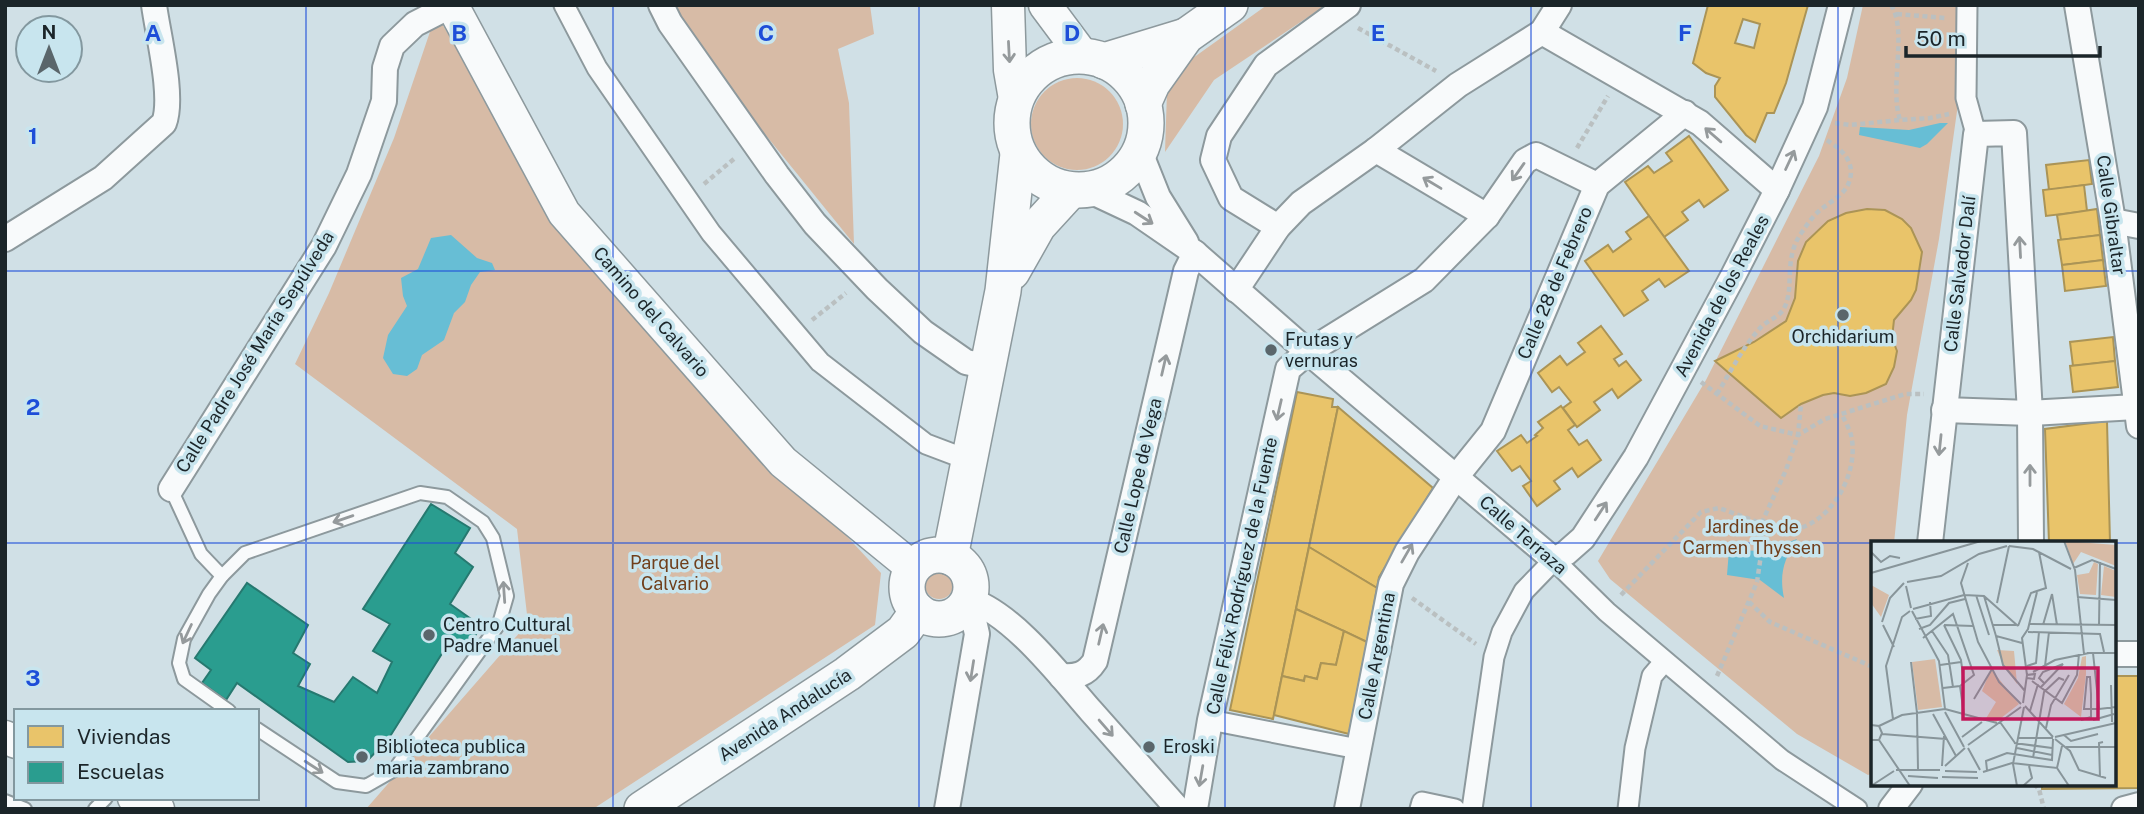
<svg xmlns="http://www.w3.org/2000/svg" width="2144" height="814" font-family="'Public Sans',sans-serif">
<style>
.green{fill:#d7bba6}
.water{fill:#67bed5}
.homes{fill:#e9c46a;stroke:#ab9456;stroke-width:2;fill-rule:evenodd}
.schools{fill:#2a9d8f;stroke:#267970;stroke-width:2}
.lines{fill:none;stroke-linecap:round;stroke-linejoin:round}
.service-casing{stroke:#8d999d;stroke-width:16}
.pedestrian-casing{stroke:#8d999d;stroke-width:23}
.minor-casing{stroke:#8d999d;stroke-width:28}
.tertiary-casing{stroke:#8d999d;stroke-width:35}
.secondary-casing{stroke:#8d999d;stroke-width:38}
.path{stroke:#bac0c1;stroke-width:4.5;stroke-dasharray:5 3.5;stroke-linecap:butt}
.service{stroke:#f8fafb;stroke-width:12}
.pedestrian{stroke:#f8fafb;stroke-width:19}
.minor{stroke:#f8fafb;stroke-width:24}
.tertiary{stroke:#f8fafb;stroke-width:32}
.secondary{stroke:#f8fafb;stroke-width:35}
.oneway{stroke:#959a9c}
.grid{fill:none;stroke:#1d4ed8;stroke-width:2;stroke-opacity:0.55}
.poi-dot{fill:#5a666b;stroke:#c8e5ee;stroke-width:2.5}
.labels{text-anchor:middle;stroke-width:7;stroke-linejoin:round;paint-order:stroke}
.street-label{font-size:18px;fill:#1b2529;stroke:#c8e5ee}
.poi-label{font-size:18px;fill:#1b2529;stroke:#c8e5ee;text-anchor:start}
.park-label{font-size:18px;fill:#703f1b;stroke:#c8e5ee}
.inset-road{fill:none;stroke:#88959a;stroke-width:2}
.view{fill:#c2185b;fill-opacity:0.15;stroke:#c2185b;stroke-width:3.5}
.inset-edge{fill:none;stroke:#1b2529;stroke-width:3.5}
.grid-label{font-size:23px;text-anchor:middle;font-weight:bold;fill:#1d4ed8;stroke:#c8e5ee;stroke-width:7;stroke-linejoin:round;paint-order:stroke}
</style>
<rect width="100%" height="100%" fill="#d0e0e6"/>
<g class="green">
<polygon points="674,5 870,5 874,34 838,49 849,103 854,244 717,75"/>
<polygon points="1267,5 1326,5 1214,80 1165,152 1167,91 1179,68"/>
<polygon points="1863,5 1960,5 1960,90 1939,239 1907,415 1894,543 1873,543 1873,773 1868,775 1797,734 1610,579 1598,561 1706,380 1819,156 1847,78"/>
<polygon points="436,14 495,111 562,230 881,573 875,625 593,809 366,809 528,623 517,529 295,364 329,293 394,138"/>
<circle cx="1077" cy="124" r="46"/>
<circle cx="939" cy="585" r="14"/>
</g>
<g class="water">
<polygon points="1940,123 1948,123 1927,144 1920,148 1859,135 1860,127 1909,130"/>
<polygon points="451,235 477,258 492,263 495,270 480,272 471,285 465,302 454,313 444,340 422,355 417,369 407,376 393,374 383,358 388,335 407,306 403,296 401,278 418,269 431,238"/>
<path d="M 1797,539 C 1784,559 1779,574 1784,598 L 1760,580 L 1727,575 L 1729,550 L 1766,551 Z"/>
</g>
<g class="homes">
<path d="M 1708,5 L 1808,5 L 1786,83 L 1774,113 L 1767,113 L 1755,142 L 1746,135 L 1715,97 L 1715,86 L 1720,78 L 1706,73 L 1693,63 ZM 1743,19 L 1760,24 L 1754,48 L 1735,43 Z"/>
<polygon points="1689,136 1728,190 1704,207 1699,200 1682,212 1688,220 1664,237 1625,182 1648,166 1654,173 1672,161 1666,153"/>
<polygon points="2089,160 2092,184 2049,190 2046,165"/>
<polygon points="2084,185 2087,211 2046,216 2043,190"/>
<polygon points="1867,209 1885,210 1902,219 1911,228 1922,252 1916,290 1911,300 1894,320 1892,338 1897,351 1894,367 1886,384 1866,393 1850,396 1834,393 1823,395 1801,404 1781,418 1715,361 1754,342 1786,321 1795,298 1798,261 1806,242 1828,221 1846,213"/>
<polygon points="2097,209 2100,235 2061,240 2057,215"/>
<polygon points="1649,216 1689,271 1665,287 1659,279 1642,291 1648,300 1624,316 1585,261 1608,245 1613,252 1631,239 1626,232"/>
<polygon points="2100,235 2103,260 2062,265 2058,240"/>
<polygon points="2103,260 2106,286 2065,291 2062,265"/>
<polygon points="1601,326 1622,354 1614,359 1619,366 1626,361 1641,380 1618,398 1612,389 1594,402 1600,410 1577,427 1563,408 1571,402 1559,387 1552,392 1538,373 1560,356 1567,365 1585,352 1578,343"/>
<polygon points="2113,337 2115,361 2073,366 2070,342"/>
<polygon points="2115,361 2118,387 2073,392 2070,366"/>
<polygon points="1297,392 1333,399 1332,407 1338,407 1273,719 1230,710"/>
<polygon points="1561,406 1575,425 1568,430 1579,445 1587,440 1601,460 1578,477 1572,468 1554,481 1560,489 1537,506 1523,486 1531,481 1520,466 1512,471 1497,451 1521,435 1527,443 1537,436 1535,435 1543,428 1538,422"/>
<polygon points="1338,407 1433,488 1379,577 1377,588 1309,547"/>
<polygon points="2107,421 2110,543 2049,543 2045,429"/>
<polygon points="1309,547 1377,588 1367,642 1296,609"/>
<polygon points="1296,609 1344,631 1336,665 1321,663 1317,679 1305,676 1304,681 1282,676"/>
<polygon points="1344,631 1367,642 1349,734 1274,715 1282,676 1304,681 1305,676 1317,679 1321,663 1336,665"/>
<polygon points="2114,676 2139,676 2139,788 2042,789 2042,784 2114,784"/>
</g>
<polygon class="schools" points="431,504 470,528 455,553 473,567 450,604 481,626 465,652 448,644 389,738 367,761 348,762 237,683 226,700 202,683 211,670 195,658 247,583 308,625 293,653 310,664 298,686 334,702 353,677 377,693 392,662 373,651 390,624 363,609"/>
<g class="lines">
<defs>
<g id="service">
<polyline points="171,489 201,554 222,576"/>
<polyline points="229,711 184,679 179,663 184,639 209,594 222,576 245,553 420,493 447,497 483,522 493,538 507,596 499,624 394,770 366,786 337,782 257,729"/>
<polyline points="5,801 25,809"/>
<polyline points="95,809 106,798"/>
</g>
<g id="pedestrian">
<polyline points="564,5 597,68 711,233 820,362 926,444 971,461"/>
<polyline points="1967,5 1966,98 1976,134"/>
<polyline points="1210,720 1358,749"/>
<polyline points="1420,809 1422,802 1455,809"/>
<polyline points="1472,809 1494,657 1502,632 1524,591 1554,560 1607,612 1782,760 1857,809"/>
<polyline points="1628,809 1635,748 1652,676 1664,662"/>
</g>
<g id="minor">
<polyline points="661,5 670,23 777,175 815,224 877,289 923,332 966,362 989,367"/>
<polyline points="2077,5 2113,221 2139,426"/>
<polyline points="1542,32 1700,123 1777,190"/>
<polyline points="1376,150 1487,216"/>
<polyline points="1140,152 1158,197 1186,242"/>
<polyline points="1088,190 1137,213 1195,253 1308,352 1554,560 1566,553 1583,538 1636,457 1733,276 1777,190 1815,107 1841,5"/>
<polyline points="2113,221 2139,226"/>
<polyline points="1278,227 1231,198 1213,160 1219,136 1266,65 1348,5"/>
<path d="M 5,239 L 103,178 L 164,123 C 174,97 158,35 154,5"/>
<polyline points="1236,290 1278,227 1301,203 1376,150 1458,85 1542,32 1559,5"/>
<polyline points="1944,410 2030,413 2136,407"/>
<polyline points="171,489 324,246 359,174 384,101 385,68 392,46 415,24 452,5"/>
<polyline points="1930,543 1976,134 2014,133 2030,413 2031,543"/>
<path d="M 968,600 C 1011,611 1062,678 1091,711 C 1120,744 1149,776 1178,809"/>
<polyline points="2114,654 2139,654"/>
<path d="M 1061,676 C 1076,677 1086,675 1095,661 L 1186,271 L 1195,253"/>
<polyline points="947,809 977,634 974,621 962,609"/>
<polyline points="1195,809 1210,720 1288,369 1308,352 1424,280 1487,216 1525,161 1536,155 1597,185"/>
<polyline points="1347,809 1391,584 1407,552 1456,477 1493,431 1597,185 1685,113"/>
<polyline points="1891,809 1910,784"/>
<polyline points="2124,809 2139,805"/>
</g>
<g id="tertiary">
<polyline points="452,5 564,213 783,462 913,568"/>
<polyline points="1008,5 1010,70 1015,99"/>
<polyline points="1045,5 1083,56"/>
<polyline points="5,737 16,742"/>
<polyline points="134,798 158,809"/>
</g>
<g id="secondary">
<circle cx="1079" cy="123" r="67"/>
<polyline points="1104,61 1186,36"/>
<polyline points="1143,104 1152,84 1186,36 1230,5"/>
<polyline points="1012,272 1038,226 1071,190"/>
<circle cx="939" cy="587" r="32"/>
<polyline points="950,557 1003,291 1018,154"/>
<polyline points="642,809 847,674 903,632 918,611"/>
</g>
</defs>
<use href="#service" class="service-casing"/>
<use href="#pedestrian" class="pedestrian-casing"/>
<use href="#minor" class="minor-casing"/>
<use href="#tertiary" class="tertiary-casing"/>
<use href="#secondary" class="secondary-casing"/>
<g class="path">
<path d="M 1891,5 C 1908,31 1889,86 1900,120 L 1930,118 L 1949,114"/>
<polyline points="1897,14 1945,18"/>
<polyline points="1358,28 1436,71"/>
<polyline points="1835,123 1850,125 1900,120"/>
<polyline points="1577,148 1608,96"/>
<polyline points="704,184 735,158"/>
<polyline points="812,320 846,293"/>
<polyline points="1701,382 1760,426 1798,435 1825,419 1905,394 1924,394"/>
<path d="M 1717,394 C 1731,371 1744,345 1762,326 C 1769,320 1778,317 1783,310 C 1796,289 1782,259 1802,232 C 1807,225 1812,217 1819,211 C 1833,199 1851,193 1851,171 C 1850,155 1836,146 1825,139"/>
<path d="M 1621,595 L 1701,512 L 1719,508 L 1780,530 C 1825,535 1861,476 1851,435 C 1849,428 1845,421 1842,415"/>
<polyline points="1412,598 1476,644"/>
<polyline points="1749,602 1770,622 1873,667"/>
<polyline points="1717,676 1757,582 1762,548 1762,522 1786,470 1798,435 1801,404"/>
<polyline points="2034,784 2039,789 2044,809"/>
</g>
<use href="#service" class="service"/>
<use href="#pedestrian" class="pedestrian"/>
<use href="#minor" class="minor"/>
<use href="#tertiary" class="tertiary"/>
<use href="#secondary" class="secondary"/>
</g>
<defs><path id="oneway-shaft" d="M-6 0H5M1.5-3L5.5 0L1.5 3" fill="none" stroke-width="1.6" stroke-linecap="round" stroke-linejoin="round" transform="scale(1.75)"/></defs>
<g class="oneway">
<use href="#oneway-shaft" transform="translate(1009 52) rotate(87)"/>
<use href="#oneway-shaft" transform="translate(1713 135) rotate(-139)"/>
<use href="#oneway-shaft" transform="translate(1790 160) rotate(-65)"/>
<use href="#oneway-shaft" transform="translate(1518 172) rotate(125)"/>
<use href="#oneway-shaft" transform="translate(1432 183) rotate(-149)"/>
<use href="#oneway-shaft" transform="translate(1144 218) rotate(33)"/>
<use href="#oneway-shaft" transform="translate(2020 247) rotate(-93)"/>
<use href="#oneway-shaft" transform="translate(1164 365) rotate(-77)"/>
<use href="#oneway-shaft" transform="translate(1279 410) rotate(103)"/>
<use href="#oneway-shaft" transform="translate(1940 445) rotate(96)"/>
<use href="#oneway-shaft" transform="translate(2030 475) rotate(-90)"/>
<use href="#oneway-shaft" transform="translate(1601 511) rotate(-57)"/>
<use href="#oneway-shaft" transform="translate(343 519) rotate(161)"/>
<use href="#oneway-shaft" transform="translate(1407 553) rotate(-60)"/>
<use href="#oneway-shaft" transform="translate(504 592) rotate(-94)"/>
<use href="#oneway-shaft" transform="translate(187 634) rotate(115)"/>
<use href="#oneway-shaft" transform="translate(1101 634) rotate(-77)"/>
<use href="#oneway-shaft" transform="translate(972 671) rotate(99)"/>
<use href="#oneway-shaft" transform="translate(1106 728) rotate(49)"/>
<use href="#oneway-shaft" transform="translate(314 767) rotate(33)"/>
<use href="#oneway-shaft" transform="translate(1201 776) rotate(100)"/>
</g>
<path class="grid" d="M 306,5 L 306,809M 613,5 L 613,809M 919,5 L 919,809M 1225,5 L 1225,809M 1531,5 L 1531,809M 1838,5 L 1838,809M 5,271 L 2139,271M 5,543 L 2139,543"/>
<g class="poi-dot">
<circle cx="1843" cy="315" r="7"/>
<circle cx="1271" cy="350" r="7"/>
<circle cx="429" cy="635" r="7"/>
<circle cx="1149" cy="747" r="7"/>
<circle cx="362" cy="757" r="7"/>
</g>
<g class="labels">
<g class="street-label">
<text transform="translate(2111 215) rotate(82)" y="6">Calle Gibraltar</text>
<text transform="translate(1960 274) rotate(-83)" y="6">Calle Salvador Dalí</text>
<text transform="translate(1555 283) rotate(-67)" y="6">Calle 28 de Febrero</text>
<text transform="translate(1722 296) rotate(-62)" y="6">Avenida de los Reales</text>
<text transform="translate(651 312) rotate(49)" y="6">Camino del Calvario</text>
<text transform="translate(255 352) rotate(-58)" y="6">Calle Padre José María Sepúlveda</text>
<text transform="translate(1138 476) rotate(-77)" y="6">Calle Lope de Vega</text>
<text transform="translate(1523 535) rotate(41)" y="6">Calle Terraza</text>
<text transform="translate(1242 576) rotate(-78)" y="6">Calle Félix Rodríguez de la Fuente</text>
<text transform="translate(1377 656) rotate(-79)" y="6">Calle Argentina</text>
<text transform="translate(785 715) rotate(-33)" y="6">Avenida Andalucía</text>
</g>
<g class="poi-label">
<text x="1843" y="343" text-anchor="middle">Orchidarium</text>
<text x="1285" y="346">Frutas y<tspan x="1285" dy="21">vernuras</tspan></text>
<text x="443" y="631">Centro Cultural<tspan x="443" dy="21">Padre Manuel</tspan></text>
<text x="376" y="753">Biblioteca publica<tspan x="376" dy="21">maria zambrano</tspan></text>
<text x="1163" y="753">Eroski</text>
</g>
<g class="park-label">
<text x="1752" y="533">Jardines de<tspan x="1752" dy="21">Carmen Thyssen</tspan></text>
<text x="675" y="569">Parque del<tspan x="675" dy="21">Calvario</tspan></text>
</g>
</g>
<g transform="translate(1871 541)">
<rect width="245" height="245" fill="#d0e0e6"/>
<path d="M 194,0 L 245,4 L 245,25 L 210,11 L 202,23 ZM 223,21 L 227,23 L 225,54 L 209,53 L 206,34 L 218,32 ZM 233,25 L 245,30 L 245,56 L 230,54 ZM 0,44 L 18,54 L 10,76 L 0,62 ZM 126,109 L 143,110 L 146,143 L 132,123 ZM 215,115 L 215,133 L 210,176 L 193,163 L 207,137 L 211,116 ZM 64,118 L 71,166 L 47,169 L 41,121 ZM 120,128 L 148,163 L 125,181 L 114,179 L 125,161 L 111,150 Z" fill="#d7bba6"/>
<path class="inset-road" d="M 193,0 L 204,29 L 213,113M 138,5 L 162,8 L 200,28M 0,11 L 10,21 L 19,15 L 29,17M 97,22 L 90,42 L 107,101 L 128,141 L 150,163M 203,27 L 221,19 L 245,28M 0,32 L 110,0M 36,41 L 70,35 L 108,13 L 136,5M 35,45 L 40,67M 181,53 L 186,84M 105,54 L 118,94M 113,55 L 125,95 L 151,102M 206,56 L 245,59M 126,62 L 138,5M 42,68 L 93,54 L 113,55 L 147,85M 41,70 L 68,120 L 74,168M 44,78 L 60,75 L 59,61M 11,81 L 19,57 L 33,42M 158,83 L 245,84M 12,84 L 23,106M 73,84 L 90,119 L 93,142M 73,84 L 102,85M 121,84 L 145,84M 172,84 L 181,53M 228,84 L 229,21M 147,85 L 160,52 L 175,47 L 168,11M 48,88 L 59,84 L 78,62 L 94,58M 61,90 L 77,114 L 82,146M 157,91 L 229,93 L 233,111M 125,95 L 132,124 L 154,150M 52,97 L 82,73 L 103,134 L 89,145 L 72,147M 216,112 L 245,112M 222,112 L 228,168M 40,121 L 46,172M 69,124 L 90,121M 156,125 L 165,122 L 168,91M 174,125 L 178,91M 162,131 L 184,119 L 218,112M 156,134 L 151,97 L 157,88 L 166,51M 161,140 L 191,162 L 206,134 L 208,113M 240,144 L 241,181M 89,145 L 93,174M 170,146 L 192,123 L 172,131 L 168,137 L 173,142M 103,158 L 121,128M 152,162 L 156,134 L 164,133 L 163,138 L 156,137M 154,165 L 182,196M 74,168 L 126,182M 159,170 L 167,143M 74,171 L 93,206M 46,173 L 47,228M 62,173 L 85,215M 22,178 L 15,125 L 31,76 L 39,70M 210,179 L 220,176 L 220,153 L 219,136 L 216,136 L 213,168 L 228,168 L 245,166M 222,179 L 243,173M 129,181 L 144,202M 0,184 L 8,185 L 11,192 L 8,199 L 0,199M 8,185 L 31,174 L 74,168M 175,187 L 180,164 L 198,134M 11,193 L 75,198M 193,194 L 200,200 L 227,193M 91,196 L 111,181M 184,196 L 245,182M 148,197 L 182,197M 184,198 L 199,210 L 208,229 L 235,237M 8,199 L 39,245M 143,202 L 181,207M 97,204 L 150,166M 195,206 L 245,206M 97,207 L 109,229M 146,207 L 181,214M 162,217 L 173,151 L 188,137 L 193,139M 71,225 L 73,195M 74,225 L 94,207M 186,227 L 198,245M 25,229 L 69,229M 116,229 L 115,220 L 136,212 L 181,219 L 182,198M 74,230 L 106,231M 112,231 L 141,222 L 186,227 L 191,205M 37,235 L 67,237M 71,236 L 107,237M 229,236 L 228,202 L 232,201M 0,245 L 23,230M 146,245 L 142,223 L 153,166M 152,245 L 161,237 L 158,225"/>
<path class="view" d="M 92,127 L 227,127 L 227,178 L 92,178 Z"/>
<rect width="245" height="245" class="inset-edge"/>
</g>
<g class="grid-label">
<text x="153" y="41">A</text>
<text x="459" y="41">B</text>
<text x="766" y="41">C</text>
<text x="1072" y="41">D</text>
<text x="1378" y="41">E</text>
<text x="1685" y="41">F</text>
<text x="33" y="144">1</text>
<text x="33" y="415">2</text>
<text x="33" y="686">3</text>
</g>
<rect width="2144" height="814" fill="none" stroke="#1b2529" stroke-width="14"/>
<rect x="14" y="709" width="245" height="91" fill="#c8e5ee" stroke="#83989f" stroke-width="2"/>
<rect x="28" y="726" width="35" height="21" fill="#e9c46a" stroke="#83989f" stroke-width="2"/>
<text x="77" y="744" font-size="21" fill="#1b2529">Viviendas</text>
<rect x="28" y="762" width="35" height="21" fill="#2a9d8f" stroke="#83989f" stroke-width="2"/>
<text x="77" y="779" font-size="21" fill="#1b2529">Escuelas</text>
<g transform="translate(49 49)"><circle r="33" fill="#c8e5ee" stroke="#83989f" stroke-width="2"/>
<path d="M0-5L12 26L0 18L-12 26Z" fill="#5a666b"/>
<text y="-10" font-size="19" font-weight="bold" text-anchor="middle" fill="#1b2529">N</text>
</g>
<path d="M1906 46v10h194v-10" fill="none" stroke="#1b2529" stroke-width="3.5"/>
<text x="1916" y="46" font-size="21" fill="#1b2529" stroke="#c8e5ee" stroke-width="5" paint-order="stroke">50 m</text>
</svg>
